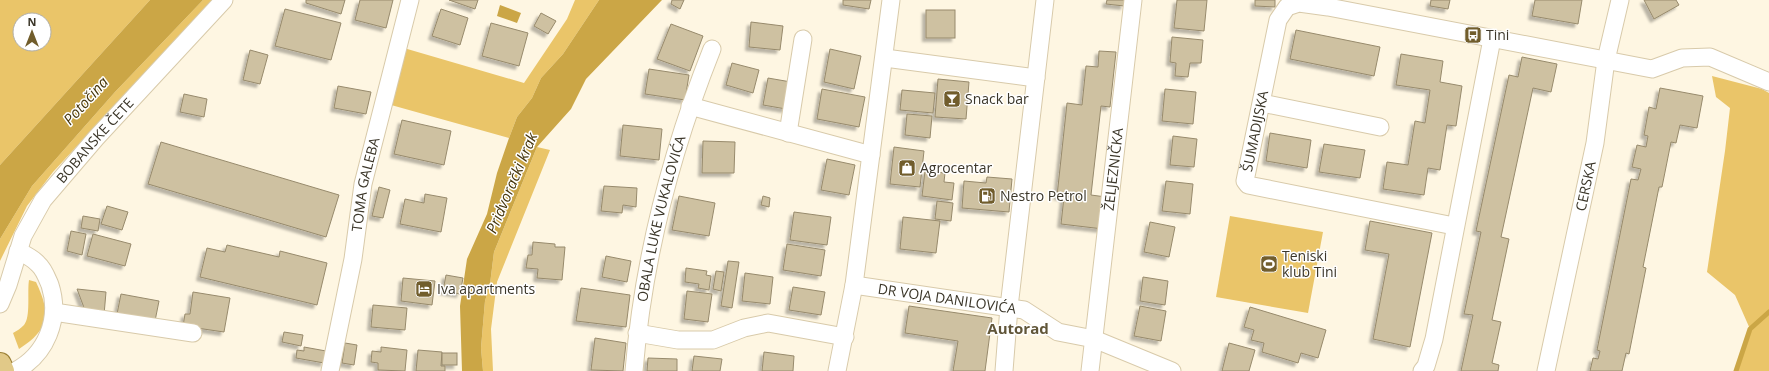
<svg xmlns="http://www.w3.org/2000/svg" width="1769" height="371" font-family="'Open Sans',sans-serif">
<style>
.green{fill:#eac569;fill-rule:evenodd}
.water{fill:#cba646}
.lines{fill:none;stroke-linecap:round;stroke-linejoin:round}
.stream{stroke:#cba646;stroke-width:5}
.building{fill:#cec1a1;stroke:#978a6c;filter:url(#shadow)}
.minor-casing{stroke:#d8caaa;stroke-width:19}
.major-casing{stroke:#9a7e33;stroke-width:24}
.minor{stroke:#fff;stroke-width:17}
.major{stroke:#e1c988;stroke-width:22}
.labels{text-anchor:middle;stroke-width:3;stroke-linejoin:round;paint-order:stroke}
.poi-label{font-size:14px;fill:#3b3629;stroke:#fff;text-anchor:start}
.street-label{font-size:14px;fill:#3b3629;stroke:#fff}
.water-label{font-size:15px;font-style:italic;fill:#46360d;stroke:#fff}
.neighbourhood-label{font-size:15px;font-weight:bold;fill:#615639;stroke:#fff}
</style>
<defs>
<filter id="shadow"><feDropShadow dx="-3.5" dy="3.5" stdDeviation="1" flood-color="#0004"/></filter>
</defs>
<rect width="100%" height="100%" fill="#fef6e2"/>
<g class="green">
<path d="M 0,0 L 150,0 L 0,165 ZM 20,20 L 44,20 L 44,44 L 20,44 Z"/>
<polygon points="203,0 212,0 53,172 27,206 0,261 0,239 32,186 115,92"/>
<polygon points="575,0 599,0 563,54 541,78 532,98 517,117 509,138 384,103 397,46 524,83 567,19"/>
<polygon points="1712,76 1762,89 1769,93 1769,371 1736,371 1750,329 1735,295 1707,272 1725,151 1730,108 1716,97"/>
<polygon points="537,147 550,150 497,282 491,329 493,371 483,371 481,348 485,301 490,284 494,252"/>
<polygon points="1230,216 1323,232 1308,313 1216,297"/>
<path d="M 29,280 L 36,282 C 51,314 50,329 19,349 L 13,333 C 17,331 21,328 24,325 C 31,317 27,292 29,280 Z"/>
</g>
<g class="water">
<polygon points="150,0 203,0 115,92 32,186 0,239 0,165"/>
<polygon points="599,0 662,0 586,79 571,109 537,147 494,252 490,284 485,301 481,348 483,371 462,371 460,306 467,259 487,214 497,173 509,138 517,117 532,98 541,78 563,54"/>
<polygon points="500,5 521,13 517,23 497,16"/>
</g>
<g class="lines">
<polyline class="stream" points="1736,371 1750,329 1769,312"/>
</g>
<g class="building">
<polygon points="306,0 345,0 341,14 306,3"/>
<polygon points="360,0 393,0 386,28 355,20"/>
<polygon points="449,0 478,0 475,9"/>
<polygon points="672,0 684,0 680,9 671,4"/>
<polygon points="843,0 871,0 869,9 843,5"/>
<polygon points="1107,0 1125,0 1124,6 1106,4"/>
<polygon points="1177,0 1207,0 1204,31 1174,28"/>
<polygon points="1255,0 1275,0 1275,7 1255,6"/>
<polygon points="1431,0 1450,0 1448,9 1430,6"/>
<polygon points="1535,0 1582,0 1578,24 1532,16"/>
<polygon points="1644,0 1676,0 1679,5 1654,19"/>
<polygon points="285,9 341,23 331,60 275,46"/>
<polygon points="441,9 468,18 460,45 432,36"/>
<rect x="926" y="10" width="29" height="28"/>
<polygon points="541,13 556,21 548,34 534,26"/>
<polygon points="751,22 783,26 780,50 749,47"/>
<polygon points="491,23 528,33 519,66 482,56"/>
<polygon points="671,24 703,36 690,71 657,59"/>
<polygon points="1296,30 1380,47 1374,76 1290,59"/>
<polygon points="1172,37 1203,40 1201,63 1190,63 1188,77 1175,76 1176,63 1170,62"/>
<polygon points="830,49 861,56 854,89 824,82"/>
<polygon points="250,50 268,55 260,84 243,80"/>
<polygon points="1099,51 1116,52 1110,107 1101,106 1091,195 1106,197 1103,229 1061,224 1064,197 1057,196 1067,103 1082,105 1086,66 1098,67"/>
<polygon points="1401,54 1443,61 1440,82 1462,86 1456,126 1447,125 1440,170 1428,168 1424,195 1383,189 1387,162 1408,165 1415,121 1425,123 1430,90 1396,85"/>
<polygon points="1522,57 1557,64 1551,92 1533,88 1501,237 1509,239 1492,320 1501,322 1492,363 1499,365 1498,371 1461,371 1473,315 1464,314 1481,232 1476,231 1509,75 1518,77"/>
<polygon points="732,63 759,70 753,93 726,85"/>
<polygon points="649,69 689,75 685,100 645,94"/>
<polygon points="768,78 791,82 786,109 763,105"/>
<polygon points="938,79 969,82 966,119 935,117"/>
<polygon points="338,86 371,92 366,114 334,108"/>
<polygon points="1660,88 1703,96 1697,128 1680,125 1676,143 1671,142 1662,187 1659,187 1643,267 1646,268 1629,354 1626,353 1622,371 1590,371 1593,358 1598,359 1600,351 1597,350 1631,179 1638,180 1641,169 1632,167 1637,145 1646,147 1648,136 1644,135 1649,107 1656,109"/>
<polygon points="822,89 865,97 859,127 817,119"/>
<polygon points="1165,89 1196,92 1193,124 1162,121"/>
<polygon points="902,90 935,93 933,113 900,110"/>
<polygon points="184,94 207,99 204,117 180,112"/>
<polygon points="907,114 932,116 930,138 905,135"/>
<polygon points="402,120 451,131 444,165 394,154"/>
<polygon points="623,125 662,129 659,160 620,156"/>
<polygon points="1270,133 1311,140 1307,168 1266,161"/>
<polygon points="1173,136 1197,139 1194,167 1170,165"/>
<polygon points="703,141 735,142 734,173 702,173"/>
<polygon points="161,142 339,195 326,237 148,184"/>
<polygon points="1324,144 1365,150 1360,178 1319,172"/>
<polygon points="894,147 924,151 920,187 890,184"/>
<polygon points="827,159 855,165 849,195 821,190"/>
<polygon points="925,171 945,173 944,182 954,183 952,200 922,196"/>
<polygon points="987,177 1012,179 1009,212 962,208 964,181 986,183"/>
<polygon points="1166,181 1193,184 1190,214 1162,211"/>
<polygon points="604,186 637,188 636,207 623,205 622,213 601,211"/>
<polygon points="379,187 390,190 383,218 372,216"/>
<polygon points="425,194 447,198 441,232 400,224 405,199 424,203"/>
<polygon points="679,196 715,203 709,236 672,230"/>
<polygon points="763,196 770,198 769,207 761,205"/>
<polygon points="937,201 953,203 951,221 935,219"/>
<polygon points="107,206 128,212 122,230 101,224"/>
<polygon points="794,212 831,217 827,245 790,240"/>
<polygon points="83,216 100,219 98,231 81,228"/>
<polygon points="903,217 940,221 936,253 900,249"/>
<polygon points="1370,221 1432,233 1410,347 1373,339 1389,254 1365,250"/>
<polygon points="1150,222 1175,227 1169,257 1144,252"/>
<polygon points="71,231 86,234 82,255 67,251"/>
<polygon points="93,234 131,244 125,266 87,256"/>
<polygon points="533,242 555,244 555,247 565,247 562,280 537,278 538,269 526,268 528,255 532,255"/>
<polygon points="787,244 825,250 821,276 783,270"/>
<polygon points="227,245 279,257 280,251 327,263 317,305 200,277 207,248 225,252"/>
<polygon points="606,256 631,261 627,282 602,277"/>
<polygon points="728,261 739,262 732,308 721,306"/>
<polygon points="686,268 707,271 706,275 711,276 709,290 698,288 699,284 685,282"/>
<polygon points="716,271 724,272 721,291 713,289"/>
<polygon points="745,273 773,277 770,304 742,301"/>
<polygon points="446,275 463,278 460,294 443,291"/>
<polygon points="1143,277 1168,281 1165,305 1140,301"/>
<polygon points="403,278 435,281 432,305 401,301"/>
<polygon points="793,287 825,292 821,315 789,310"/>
<polygon points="581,288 630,295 626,327 576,321"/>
<polygon points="77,289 106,292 104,315 86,313"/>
<polygon points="687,291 712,294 708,322 684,319"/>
<polygon points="193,292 230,298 224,332 183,326 185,314 190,314"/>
<polygon points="121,294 159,301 155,321 117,314"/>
<polygon points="373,305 407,308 405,330 371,327"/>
<polygon points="909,306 992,318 985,371 953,371 958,341 905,333"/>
<polygon points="1140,306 1166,311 1161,341 1134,336"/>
<polygon points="1250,307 1326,330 1318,358 1301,353 1298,363 1262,352 1264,343 1251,340 1254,330 1244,327"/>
<polygon points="284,332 303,335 301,346 282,342"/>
<polygon points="595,338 626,343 623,371 591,370"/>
<polygon points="345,343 357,345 354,365 342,363"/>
<polygon points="1229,343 1255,350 1249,371 1222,371"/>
<polygon points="304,347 326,351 324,363 296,358 297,350 304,351"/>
<polygon points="381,347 407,350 405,371 378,370 378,363 371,362 372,351 381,352"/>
<polygon points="418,350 442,352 441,366 445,366 445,371 416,371"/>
<polygon points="764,352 794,356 793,371 762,371"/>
<rect x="442" y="353" width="15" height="12"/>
<polygon points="694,356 722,359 720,371 692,371"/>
<polygon points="648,358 677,359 677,371 647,371"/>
</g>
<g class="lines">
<defs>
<g id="minor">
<polyline points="885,58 1036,78"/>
<polyline points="1262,103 1380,127"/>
<polyline points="690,106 871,155"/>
<polyline points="788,133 803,39"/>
<path id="s1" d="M 1454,226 L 1248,185 L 1245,181 L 1278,20 L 1287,7 L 1299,3 L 1328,7 L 1652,69 L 1682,58 L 1710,57 L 1769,82"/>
<path id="s2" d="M 854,285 L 1024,310 L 1058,332 L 1094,339 L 1172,371"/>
<path id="s3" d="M 0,304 L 8,285 L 23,236 L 43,200 L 96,138 L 224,0"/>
<polyline points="54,312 193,333"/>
<polyline points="637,333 678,340 713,340 744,328 768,323 845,337"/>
<path d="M 15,371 C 46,355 61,319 50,285 C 47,278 44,269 38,264 C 33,258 24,254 18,251"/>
<path id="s4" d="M 330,371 L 353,259 L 363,184 L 410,0"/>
<path id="s5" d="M 634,371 C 643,260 671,152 712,49"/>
<polyline points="837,371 854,285 891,0"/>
<polyline points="1004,371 1009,307 1045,0"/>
<path id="s6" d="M 1090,371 L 1133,0"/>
<polyline points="1422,371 1426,366 1434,339 1492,39"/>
<path id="s7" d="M 1546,371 L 1595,143 L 1606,60 L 1620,0"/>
</g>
<polyline id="major" points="0,364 3,371"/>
</defs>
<use href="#minor" class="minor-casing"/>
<use href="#major" class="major-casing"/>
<use href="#minor" class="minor"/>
<use href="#major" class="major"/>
</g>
<defs>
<symbol id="bus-square" viewBox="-11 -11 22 22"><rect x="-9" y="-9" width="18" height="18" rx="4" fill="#715d2c" stroke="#fff"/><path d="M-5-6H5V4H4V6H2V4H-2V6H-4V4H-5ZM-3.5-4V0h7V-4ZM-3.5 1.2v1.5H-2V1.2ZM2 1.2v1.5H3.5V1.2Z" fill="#fff"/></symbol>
<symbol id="bar-square" viewBox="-11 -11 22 22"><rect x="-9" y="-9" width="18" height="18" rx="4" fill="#715d2c" stroke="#fff"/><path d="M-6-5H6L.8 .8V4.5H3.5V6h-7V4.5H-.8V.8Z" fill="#fff"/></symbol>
<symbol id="shop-square" viewBox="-11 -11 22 22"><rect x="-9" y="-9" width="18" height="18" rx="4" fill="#715d2c" stroke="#fff"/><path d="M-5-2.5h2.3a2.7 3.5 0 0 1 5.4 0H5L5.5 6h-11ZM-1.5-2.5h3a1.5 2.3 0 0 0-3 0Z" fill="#fff"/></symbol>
<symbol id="fuel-square" viewBox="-11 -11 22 22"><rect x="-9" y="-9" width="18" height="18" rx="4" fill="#715d2c" stroke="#fff"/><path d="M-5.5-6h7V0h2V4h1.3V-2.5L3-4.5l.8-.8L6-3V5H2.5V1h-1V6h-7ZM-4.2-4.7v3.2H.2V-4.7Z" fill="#fff"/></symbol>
<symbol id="stadium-square" viewBox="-11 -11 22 22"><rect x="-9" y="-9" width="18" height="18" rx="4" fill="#715d2c" stroke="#fff"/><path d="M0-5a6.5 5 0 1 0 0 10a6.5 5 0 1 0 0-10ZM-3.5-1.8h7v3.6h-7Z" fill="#fff"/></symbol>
<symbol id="hotel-square" viewBox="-11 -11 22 22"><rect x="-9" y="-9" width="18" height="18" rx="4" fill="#715d2c" stroke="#fff"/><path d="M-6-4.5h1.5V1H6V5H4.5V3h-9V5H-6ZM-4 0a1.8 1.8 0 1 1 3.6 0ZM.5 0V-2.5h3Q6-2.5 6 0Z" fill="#fff"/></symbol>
</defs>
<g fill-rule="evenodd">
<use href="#bus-square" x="1463" y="25" width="20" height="20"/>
<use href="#bar-square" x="942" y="89" width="20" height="20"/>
<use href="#shop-square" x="897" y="158" width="20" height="20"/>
<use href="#fuel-square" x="977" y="186" width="20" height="20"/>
<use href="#stadium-square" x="1259" y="254" width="20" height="20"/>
<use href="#hotel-square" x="414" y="279" width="20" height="20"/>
</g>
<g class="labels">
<g class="poi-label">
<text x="1486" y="40">Tini</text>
<text x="965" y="104">Snack bar</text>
<text x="920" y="173">Agrocentar</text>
<text x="1000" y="201">Nestro Petrol</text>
<text x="1282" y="261">Teniski<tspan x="1282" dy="16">klub Tini</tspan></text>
<text x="437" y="294">Iva apartments</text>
</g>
<g class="street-label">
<text dy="5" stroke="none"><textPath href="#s1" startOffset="266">ŠUMADIJSKA</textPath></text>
<text dy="5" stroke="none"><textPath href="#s3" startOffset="192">BOBANSKE ČETE</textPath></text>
<text dy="5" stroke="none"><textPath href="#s6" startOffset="203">ŽELJEZNIČKA</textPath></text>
<text dy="5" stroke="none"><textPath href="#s4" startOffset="190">TOMA GALEBA</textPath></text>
<text dy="5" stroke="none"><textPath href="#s7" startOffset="189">CERSKA</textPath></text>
<text dy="5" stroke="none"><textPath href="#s5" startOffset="155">OBALA LUKE VUKALOVIĆA</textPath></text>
<text dy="5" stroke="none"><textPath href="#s2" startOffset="94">DR VOJA DANILOVIĆA</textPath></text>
</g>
<g class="water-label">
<text transform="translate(86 101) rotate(-48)" y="5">Potočina</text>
<text transform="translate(512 183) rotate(-67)" y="5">Pridvorački krak</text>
</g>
<g class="neighbourhood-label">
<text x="1018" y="334">Autorad</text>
</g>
</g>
<g transform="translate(32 32)"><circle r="19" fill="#ffffff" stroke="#b1afa9"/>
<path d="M0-3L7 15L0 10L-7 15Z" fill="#715d2c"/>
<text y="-6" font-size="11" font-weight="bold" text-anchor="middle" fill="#3b3629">N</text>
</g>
</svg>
